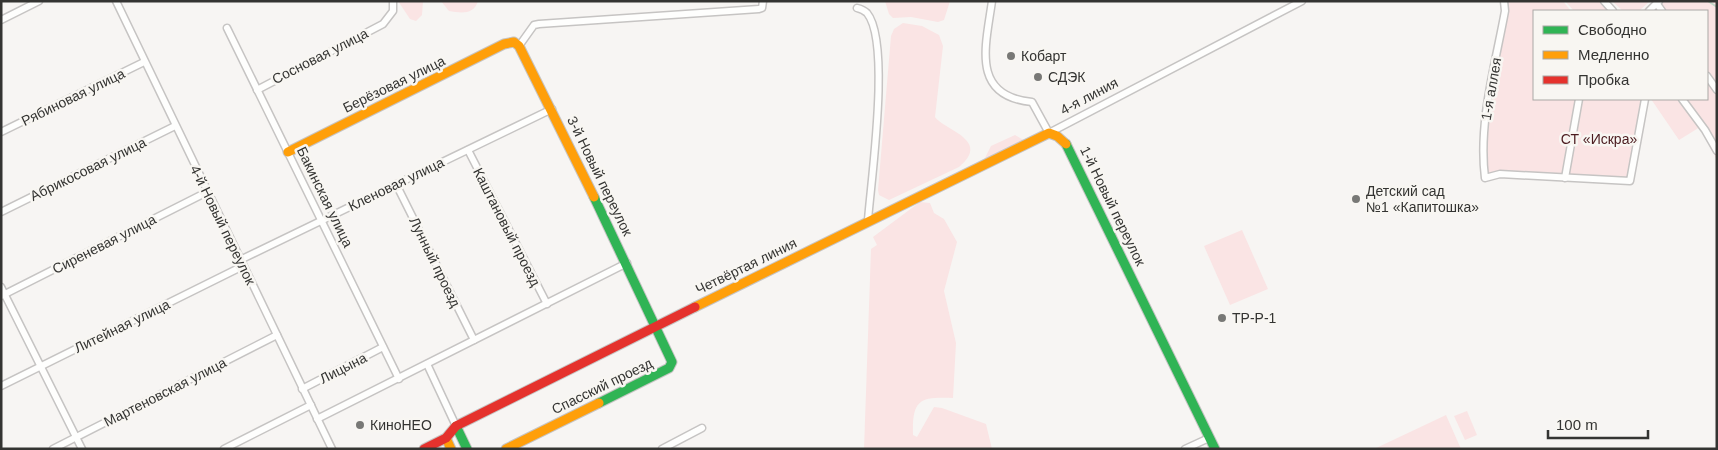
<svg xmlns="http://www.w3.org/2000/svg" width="1718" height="450" font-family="Helvetica,sans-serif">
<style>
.green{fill:#fae4e4}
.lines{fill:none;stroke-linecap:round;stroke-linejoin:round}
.stream{stroke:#c2d7c8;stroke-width:2}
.street-casing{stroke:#c6c4c3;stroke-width:9}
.fast-casing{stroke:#c6c4c3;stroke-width:11}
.slow-casing{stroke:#c6c4c3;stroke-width:11}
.jam-casing{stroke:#c6c4c3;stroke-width:11}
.street{stroke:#fefefd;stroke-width:6}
.fast{stroke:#30b455;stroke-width:9}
.slow{stroke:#ff9f0a;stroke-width:9}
.jam{stroke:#e5322d;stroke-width:9}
.poi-dot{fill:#787876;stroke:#f8f6f2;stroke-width:2}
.labels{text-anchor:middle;stroke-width:5;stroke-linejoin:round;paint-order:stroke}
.street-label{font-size:14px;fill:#343432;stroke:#f8f6f2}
.poi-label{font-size:14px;fill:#343432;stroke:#f8f6f2;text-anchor:start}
.park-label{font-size:14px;fill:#4b1b1f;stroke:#f8f6f2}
</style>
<rect width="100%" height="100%" fill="#f7f5f3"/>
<g class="green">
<polygon points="398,1 423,1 422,15 416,21 410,19"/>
<path d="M 441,1 L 478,1 C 474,15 461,13 449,11 Z"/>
<polygon points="885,1 950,1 944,20 938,22 911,17 893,18 889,14"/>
<polygon points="1504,1 1563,1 1571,11 1534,11 1534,99 1647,99 1634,180 1504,174 1485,177 1483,135"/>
<polygon points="1565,1 1605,1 1614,11 1574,11"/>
<polygon points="1612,1 1650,1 1639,11 1623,11"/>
<polygon points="1653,1 1717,1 1717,160 1700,127 1679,140 1651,99 1707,99 1707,11 1642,11"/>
<path d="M 903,23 L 922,26 L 939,35 L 943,46 L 935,117 C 944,130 992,140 959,167 L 889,200 L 879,195 L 878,190 L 891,36 L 894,29 Z"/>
<polygon points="1015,135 1025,141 984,160 991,146"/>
<path d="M 920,202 L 930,203 L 934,213 L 944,219 L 957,242 L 944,291 L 956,343 L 953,398 C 920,397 912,399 913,435 L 917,437 L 934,407 L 942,408 L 986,424 L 992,449 L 864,449 L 871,249 L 877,245 L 873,237 Z"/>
<polygon points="1242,230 1268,289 1230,305 1204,246"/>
<polygon points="1467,411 1477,435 1465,440 1454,416"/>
<polygon points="1446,415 1461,449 1374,449"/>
</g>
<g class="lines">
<polyline class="stream" points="1708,1 1717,7"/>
<defs>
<g id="street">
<polyline points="116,1 332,449"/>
<path d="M 992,1 C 986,45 970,96 1032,102 L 1049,133 L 1302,1"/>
<path d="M 1504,1 L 1505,11 C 1495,66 1478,123 1485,178 L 1500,174 L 1630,181 L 1645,99"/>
<polyline points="1604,1 1613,11"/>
<polyline points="1657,4 1662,11"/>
<path d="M 857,8 C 861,9 865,11 867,13 C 891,42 871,180 868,220"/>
<polyline points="1649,11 1659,1"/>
<polyline points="1,20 39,1"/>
<polyline points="227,28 399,379"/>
<polyline points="519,46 534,25 539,24 759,9 762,8 763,1"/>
<polyline points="1707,76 1717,90"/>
<polyline points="257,90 383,24 393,11 393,1"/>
<polyline points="1682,99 1705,130 1717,151"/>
<polyline points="1,132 144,62"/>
<polyline points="468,150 547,304"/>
<polyline points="1565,178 1579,99"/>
<polyline points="396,184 474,340"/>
<polyline points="1,212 175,126"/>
<polyline points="240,260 552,109"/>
<polyline points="1,287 82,449"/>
<polyline points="1,296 207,192"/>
<polyline points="427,364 456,426"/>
<polyline points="1,386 243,266"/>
<polyline points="302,389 383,347"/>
<polyline points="317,419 627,263"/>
<polyline points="53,449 277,335"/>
<polyline points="224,449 311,405"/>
<polyline points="662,449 702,428"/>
<polyline points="1185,449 1209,438"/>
</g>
<g id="fast">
<polyline points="1066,144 1215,449"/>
<polyline points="594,197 672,362 669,368 599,403"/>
<polyline points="456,426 467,449"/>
</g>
<g id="slow">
<polyline points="288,152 504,44 514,42 519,46 594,197"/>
<polyline points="695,307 1049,133 1057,136 1066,144"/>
<polyline points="446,438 451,449"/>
<polyline points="506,449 599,403"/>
</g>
<polyline id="jam" points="424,449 446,438 456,426 695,307"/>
</defs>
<use href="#street" class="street-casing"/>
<use href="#fast" class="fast-casing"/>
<use href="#slow" class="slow-casing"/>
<use href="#jam" class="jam-casing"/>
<use href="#street" class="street"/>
<use href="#fast" class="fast"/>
<use href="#slow" class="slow"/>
<use href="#jam" class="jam"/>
</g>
<g class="poi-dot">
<circle cx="1011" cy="56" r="5"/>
<circle cx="1038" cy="77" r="5"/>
<circle cx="1356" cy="199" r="5"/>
<circle cx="1222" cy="318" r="5"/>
<circle cx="360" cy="425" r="5"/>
</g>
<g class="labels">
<g class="street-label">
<text transform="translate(320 56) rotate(-27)" y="5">Сосновая улица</text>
<text transform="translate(394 84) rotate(-26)" y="5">Берёзовая улица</text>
<text transform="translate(1491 89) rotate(-80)" y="5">1-я аллея</text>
<text transform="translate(1089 96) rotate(-28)" y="5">4-я линия</text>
<text transform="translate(73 97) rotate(-26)" y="5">Рябиновая улица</text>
<text transform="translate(88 169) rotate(-26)" y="5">Абрикосовая улица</text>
<text transform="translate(600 176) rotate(64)" y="5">3-й Новый переулок</text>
<text transform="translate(396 184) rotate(-26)" y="5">Кленовая улица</text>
<text transform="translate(325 197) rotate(64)" y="5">Бакинская улица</text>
<text transform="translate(1113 206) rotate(64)" y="5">1-й Новый переулок</text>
<text transform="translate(223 225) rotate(64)" y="5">4-й Новый переулок</text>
<text transform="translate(507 227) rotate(63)" y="5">Каштановый проезд</text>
<text transform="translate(104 244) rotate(-27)" y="5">Сиреневая улица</text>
<text transform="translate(435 262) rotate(64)" y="5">Лунный проезд</text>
<text transform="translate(746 266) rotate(-26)" y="5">Четвёртая линия</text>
<text transform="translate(122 326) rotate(-26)" y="5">Литейная улица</text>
<text transform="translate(343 368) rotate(-27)" y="5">Лицына</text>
<text transform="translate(602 386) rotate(-26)" y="5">Спасский проезд</text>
<text transform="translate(165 392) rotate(-27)" y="5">Мартеновская улица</text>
</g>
<g class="poi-label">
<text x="1021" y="61">Кобарт</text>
<text x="1048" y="82">СДЭК</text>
<text x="1366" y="196">Детский сад<tspan x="1366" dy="16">№1 «Капитошка»</tspan></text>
<text x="1232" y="323">ТР-Р-1</text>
<text x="370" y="430">КиноНЕО</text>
</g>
<g class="park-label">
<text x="1599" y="144">СТ «Искра»</text>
</g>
</g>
<rect width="1718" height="450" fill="none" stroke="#343432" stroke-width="5"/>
<rect x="1533" y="10" width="175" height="90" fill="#f8f6f2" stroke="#aaa8a5"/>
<rect x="1543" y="26" width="25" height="8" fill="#30b455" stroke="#aaa8a5"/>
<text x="1578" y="35" font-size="15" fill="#343432">Свободно</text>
<rect x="1543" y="51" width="25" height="8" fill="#ff9f0a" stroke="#aaa8a5"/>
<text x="1578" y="60" font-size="15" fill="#343432">Медленно</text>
<rect x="1543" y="76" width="25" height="8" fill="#e5322d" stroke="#aaa8a5"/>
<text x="1578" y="85" font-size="15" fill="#343432">Пробка</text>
<path d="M1548 430v8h100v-8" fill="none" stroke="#343432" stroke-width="2.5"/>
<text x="1556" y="430" font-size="15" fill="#343432" stroke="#f8f6f2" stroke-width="4" paint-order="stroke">100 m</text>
</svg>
